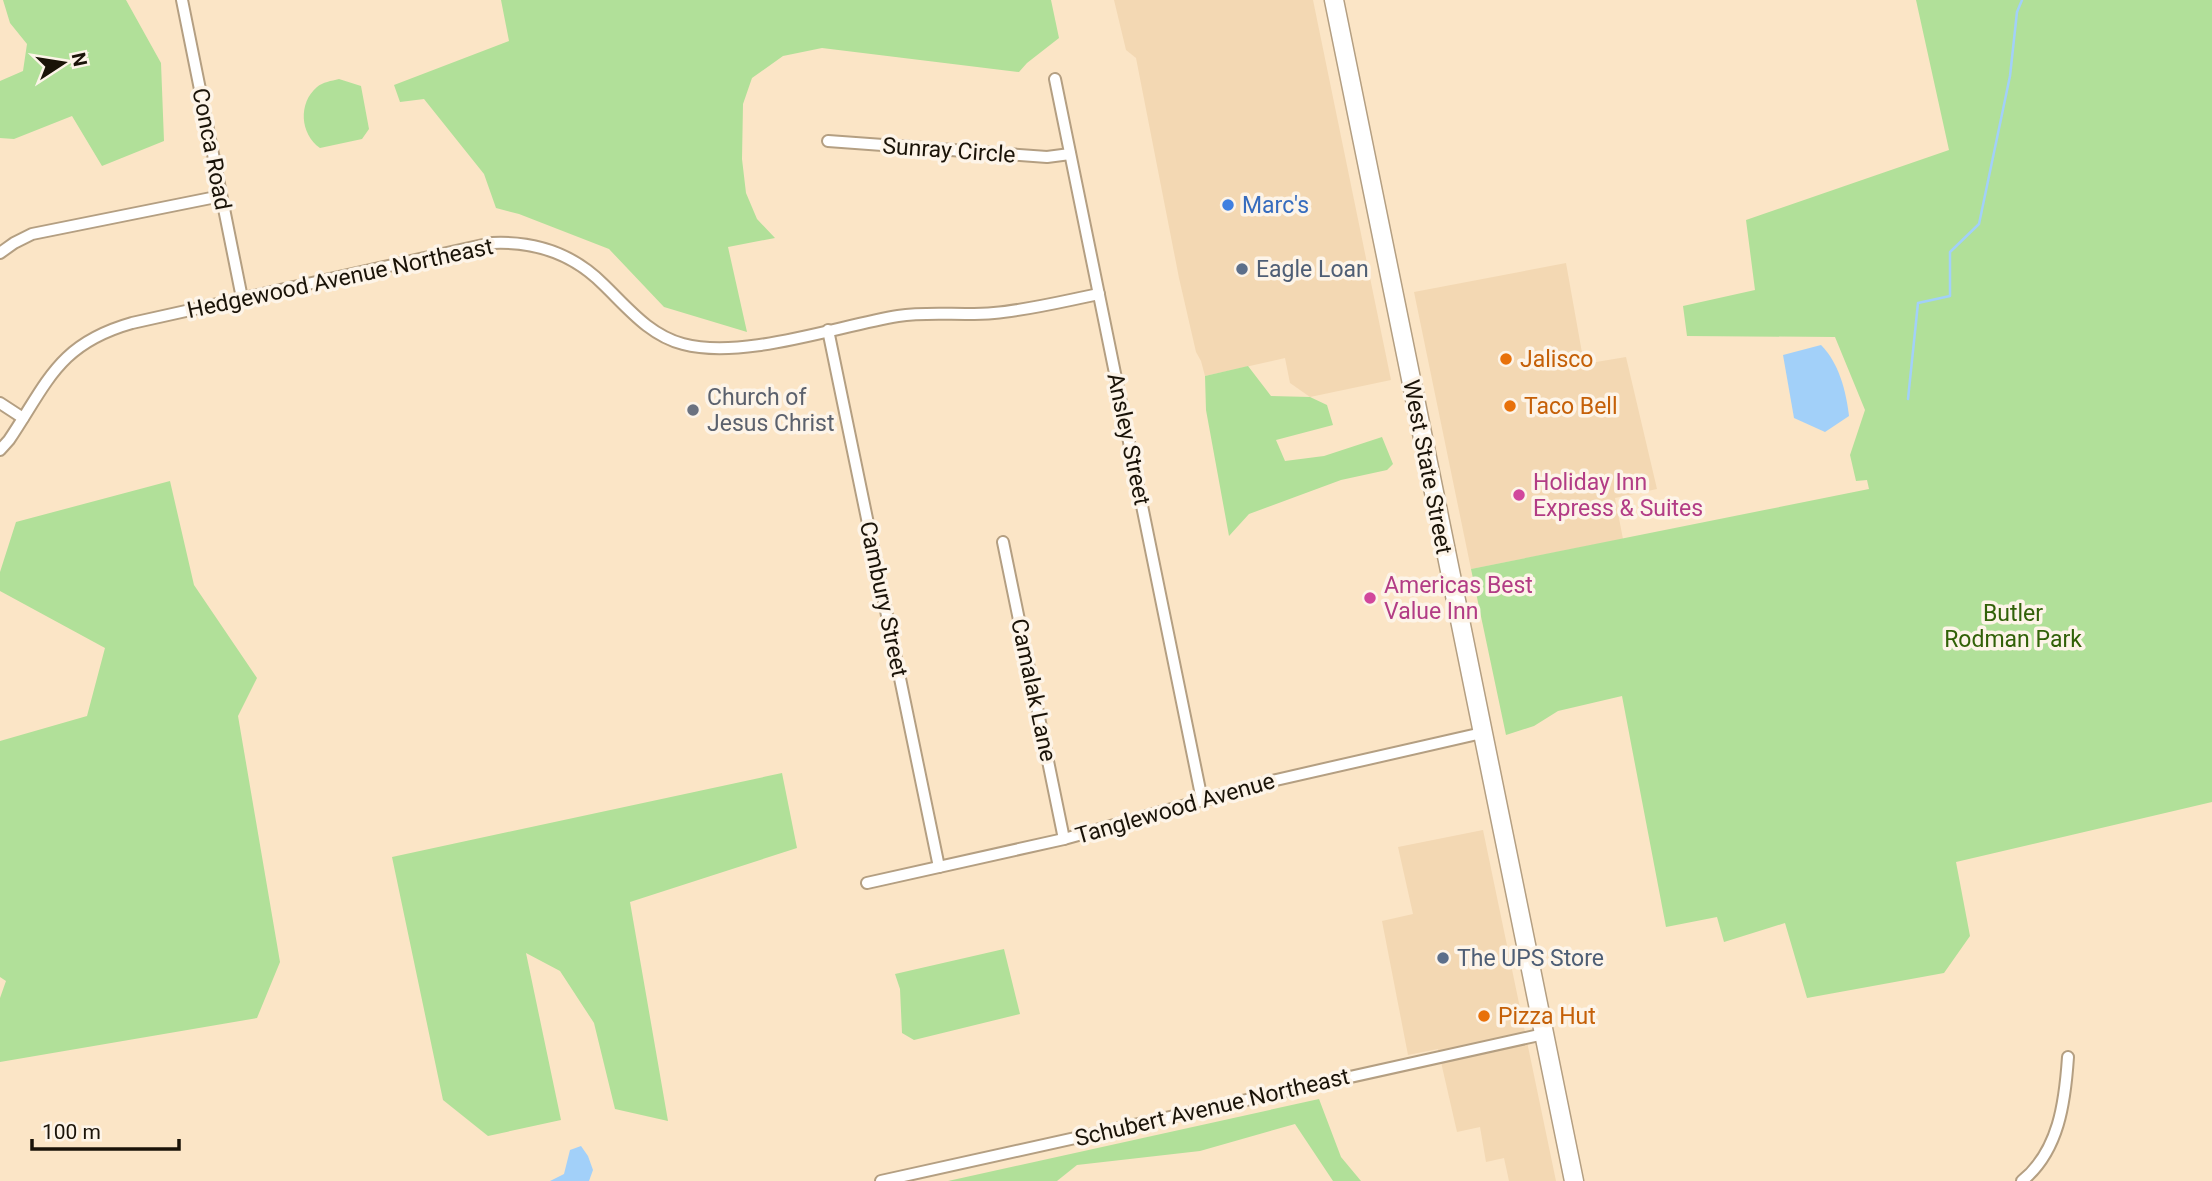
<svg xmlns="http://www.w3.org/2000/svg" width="2212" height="1181" font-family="Roboto,sans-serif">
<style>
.built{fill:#f3d8b3}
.green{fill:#b1e099}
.water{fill:#a2d0f9}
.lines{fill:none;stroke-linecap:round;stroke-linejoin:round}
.stream{stroke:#a2d0f9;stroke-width:2.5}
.minor-casing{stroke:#b49f82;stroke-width:14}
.trunk-casing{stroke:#b49f82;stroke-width:21}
.minor{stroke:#fff;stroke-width:10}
.trunk{stroke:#fff;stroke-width:18}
.shop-dot{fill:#3f7fe0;stroke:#fdf4e8;stroke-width:2.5}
.service-dot{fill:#5c6f8a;stroke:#fdf4e8;stroke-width:2.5}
.food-dot{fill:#e8710a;stroke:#fdf4e8;stroke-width:2.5}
.worship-dot{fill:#6b7280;stroke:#fdf4e8;stroke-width:2.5}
.hotel-dot{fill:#d1479c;stroke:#fdf4e8;stroke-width:2.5}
.labels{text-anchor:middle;stroke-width:7;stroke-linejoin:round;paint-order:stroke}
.street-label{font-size:23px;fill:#1a1308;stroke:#fdf4e8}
.shop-label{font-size:23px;fill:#366cbe;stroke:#fdf4e8;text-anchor:start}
.service-label{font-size:23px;fill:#4e5e75;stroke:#fdf4e8;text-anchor:start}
.food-label{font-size:23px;fill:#c56008;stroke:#fdf4e8;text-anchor:start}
.worship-label{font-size:23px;fill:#5b616d;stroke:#fdf4e8;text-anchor:start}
.hotel-label{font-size:23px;fill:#b23c85;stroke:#fdf4e8;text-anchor:start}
.park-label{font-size:23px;fill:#316108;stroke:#fdf4e8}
</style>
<rect width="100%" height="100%" fill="#fbe5c6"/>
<g class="built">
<polygon points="1114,0 1313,0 1391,380 1310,397 1290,383 1285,358 1205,376 1201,361 1196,352 1179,278 1136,58 1126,50"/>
<polygon points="1566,263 1584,364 1626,357 1657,489 1615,498 1623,539 1471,569 1414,292"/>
<polygon points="1483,830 1556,1181 1509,1181 1504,1158 1486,1162 1480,1127 1457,1132 1438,1049 1408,1055 1382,921 1413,914 1398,847"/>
</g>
<g class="green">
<polygon points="3,0 126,0 161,63 164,141 102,166 72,116 14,139 0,138 0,81 23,71 27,44 10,23"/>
<polygon points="501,0 1051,0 1059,38 1027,63 1019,72 822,48 783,56 752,78 743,104 742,159 746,193 757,219 775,238 728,247 747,332 664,307 609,249 519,214 496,208 484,174 424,99 400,102 394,85 509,41"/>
<polygon points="1916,0 2212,0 2212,802 1956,862 1970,936 1944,973 1807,998 1785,923 1724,942 1717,917 1666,927 1622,696 1558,711 1534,726 1506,735 1471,569 1869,489 1867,480 1856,481 1850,455 1865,410 1835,337 1687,336 1683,306 1755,290 1746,220 1949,150"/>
<path d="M 339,79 L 361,86 L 369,129 L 362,139 L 320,148 C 300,134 298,103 317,87 C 323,82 331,81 339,79 Z"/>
<polygon points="1248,366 1271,396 1310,397 1327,405 1333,425 1276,440 1285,461 1324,456 1382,437 1393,464 1387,470 1341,480 1249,514 1229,536 1206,410 1205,376"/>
<polygon points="170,481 194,585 257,678 238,716 280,962 257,1018 0,1062 0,998 6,981 0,977 0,741 87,716 105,648 0,591 0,572 16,522"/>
<polygon points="782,773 797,848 630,902 668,1121 615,1109 594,1023 560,971 526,953 561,1120 488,1136 443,1100 392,857"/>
<polygon points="1004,949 1020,1014 914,1040 902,1033 900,989 895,974"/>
<polygon points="1319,1099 1341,1157 1361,1181 1333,1181 1295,1124 1200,1151 1077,1165 1057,1181 948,1181"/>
</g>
<g class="water">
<path d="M 1821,345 C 1839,363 1846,391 1849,416 L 1825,432 L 1794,418 L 1783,355 Z"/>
<polygon points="581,1146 588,1156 593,1170 589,1181 550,1181 564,1174 570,1150"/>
</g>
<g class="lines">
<polyline class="stream" points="1908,399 1918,303 1950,296 1950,252 1979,224 2010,76 2017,12 2022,0"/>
<defs>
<g id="minor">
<polyline points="182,0 242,298"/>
<polyline points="1055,79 1202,800"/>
<polyline points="828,141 1047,157 1070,154"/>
<polyline points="0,253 14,243 32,234 221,196"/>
<polyline points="828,330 939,867"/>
<polyline points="0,403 23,418"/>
<path d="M 0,450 L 9,440 C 48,382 58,344 132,323 L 492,243 C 535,241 573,254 603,284 C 628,308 649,335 683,344 C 743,360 837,326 898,316 C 930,311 962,316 994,313 C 1029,310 1064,301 1099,294"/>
<polyline points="1003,542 1064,839"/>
<polyline points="867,883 1064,839 1276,780 1482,733"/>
<polyline points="881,1181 1544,1034"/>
<path d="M 2022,1181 C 2059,1151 2065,1102 2068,1057"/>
</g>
<polyline id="trunk" points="1334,0 1574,1181"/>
</defs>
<use href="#minor" class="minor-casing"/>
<use href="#trunk" class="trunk-casing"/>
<use href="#minor" class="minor"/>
<use href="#trunk" class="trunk"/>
</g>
<circle class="shop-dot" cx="1228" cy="205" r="7"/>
<g class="service-dot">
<circle cx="1242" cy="269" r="7"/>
<circle cx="1443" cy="958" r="7"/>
</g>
<g class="food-dot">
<circle cx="1506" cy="359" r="7"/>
<circle cx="1510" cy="406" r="7"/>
<circle cx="1484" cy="1016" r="7"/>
</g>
<circle class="worship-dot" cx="693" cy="410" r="7"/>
<g class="hotel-dot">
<circle cx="1519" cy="495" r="7"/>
<circle cx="1370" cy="598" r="7"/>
</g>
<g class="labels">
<g class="street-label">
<text transform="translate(212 149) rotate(79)" y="8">Conca Road</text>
<text transform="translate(949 150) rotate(4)" y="8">Sunray Circle</text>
<text transform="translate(340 278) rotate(-12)" y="8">Hedgewood Avenue Northeast</text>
<text transform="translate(1129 439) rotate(78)" y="8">Ansley Street</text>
<text transform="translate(1428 467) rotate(79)" y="8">West State Street</text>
<text transform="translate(884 599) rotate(78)" y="8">Cambury Street</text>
<text transform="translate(1034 690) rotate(78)" y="8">Camalak Lane</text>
<text transform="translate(1175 808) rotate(-16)" y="8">Tanglewood Avenue</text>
<text transform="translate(1212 1107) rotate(-13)" y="8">Schubert Avenue Northeast</text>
</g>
<g class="shop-label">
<text x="1242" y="213">Marc's</text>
</g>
<g class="service-label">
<text x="1256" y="277">Eagle Loan</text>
<text x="1457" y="966">The UPS Store</text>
</g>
<g class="food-label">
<text x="1520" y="367">Jalisco</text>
<text x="1524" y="414">Taco Bell</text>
<text x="1498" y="1024">Pizza Hut</text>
</g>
<g class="worship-label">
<text x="707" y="405">Church of<tspan x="707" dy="26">Jesus Christ</tspan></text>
</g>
<g class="hotel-label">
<text x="1533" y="490">Holiday Inn<tspan x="1533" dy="26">Express &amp; Suites</tspan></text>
<text x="1384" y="593">Americas Best<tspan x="1384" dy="26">Value Inn</tspan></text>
</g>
<g class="park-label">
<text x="2013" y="621">Butler<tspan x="2013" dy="26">Rodman Park</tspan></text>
</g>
</g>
<g transform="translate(63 63) rotate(78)" stroke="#fdf4e8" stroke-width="5" paint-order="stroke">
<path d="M0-5L12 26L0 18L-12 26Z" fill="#1a1308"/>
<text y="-10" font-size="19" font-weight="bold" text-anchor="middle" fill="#1a1308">N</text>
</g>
<path d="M32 1139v10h147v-10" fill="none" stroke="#1a1308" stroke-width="3.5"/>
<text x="42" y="1139" font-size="21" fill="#1a1308" stroke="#fdf4e8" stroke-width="5" paint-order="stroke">100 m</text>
</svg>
